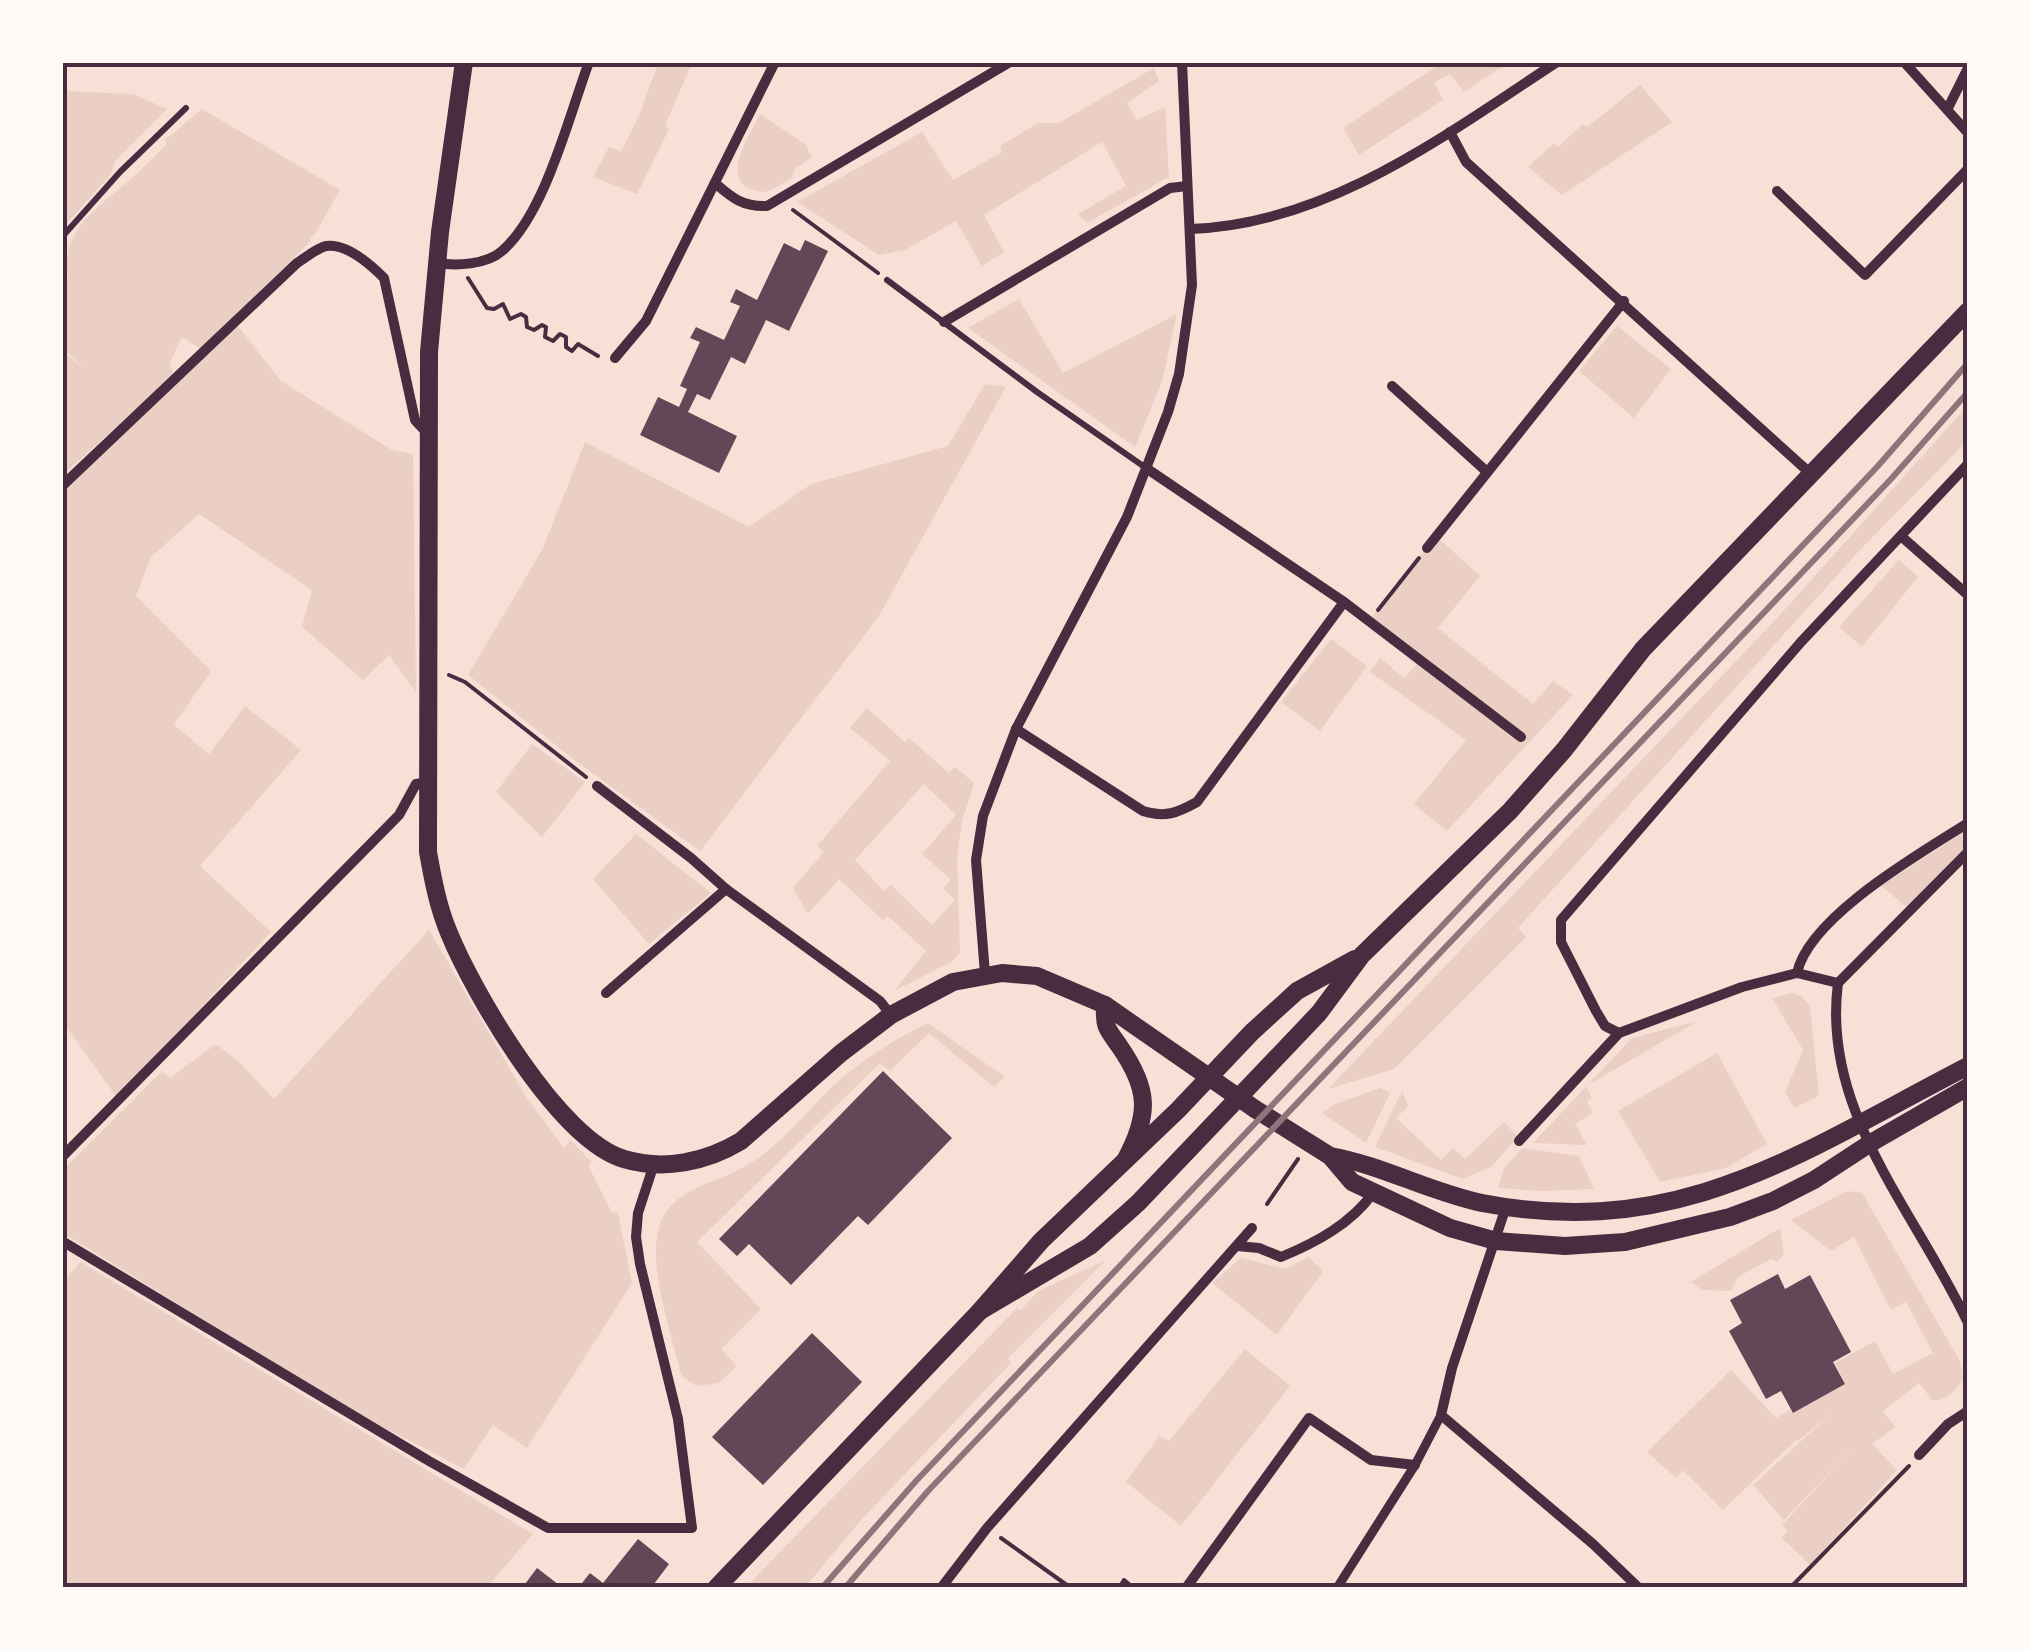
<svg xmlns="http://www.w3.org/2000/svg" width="2030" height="1650" font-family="'DejaVu Sans',sans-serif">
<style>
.green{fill:#ebcfc5;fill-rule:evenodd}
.building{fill:#644757}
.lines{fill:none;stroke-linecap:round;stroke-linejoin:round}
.path{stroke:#4a2c40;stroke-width:4}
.service{stroke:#4a2c40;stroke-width:6}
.pedestrian{stroke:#4a2c40;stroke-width:9}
.minor{stroke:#4a2c40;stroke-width:10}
.secondary{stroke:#4a2c40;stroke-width:18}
.primary{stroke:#4a2c40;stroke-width:18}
.rail{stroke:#8f747c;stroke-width:6}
.neatline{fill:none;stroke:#4a2c40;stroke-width:4}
</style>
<rect width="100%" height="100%" fill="#f7e1d7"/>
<g class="green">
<polygon points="1443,62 1508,63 1464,92 1450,74 1434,83 1443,100 1359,155 1343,128"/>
<polygon points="658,63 692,63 665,126 669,129 637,194 593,177 609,147 621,152 641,111"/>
<polygon points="1154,68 1159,81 1127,103 1137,120 1165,107 1169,177 1087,223 1078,214 1126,186 1102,142 984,215 1004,252 982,266 956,221 905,250 879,255 797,202 922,132 953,180 1002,152 1000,146 1038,123 1059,123"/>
<polygon points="1640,85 1672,122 1562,195 1528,167 1554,143 1558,147 1583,124 1587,127"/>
<polygon points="63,91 133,94 167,109 115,161 111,174 63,228"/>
<path d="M 202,109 L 340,190 L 315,234 L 309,238 L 311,241 L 201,349 L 182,337 L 170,363 L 173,375 L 63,475 L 63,352 L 86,370 L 63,349 L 63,282 L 68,280 C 60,228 98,208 132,178 C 144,168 155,155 167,144 L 165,140 Z"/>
<path d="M 760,114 L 806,145 L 812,157 L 795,169 L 791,179 L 766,192 C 714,189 747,139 760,114 Z"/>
<polygon points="1019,299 1063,373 1177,314 1162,382 1135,447 968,328"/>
<polygon points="238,326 281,381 392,450 413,454 416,692 389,655 363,680 302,627 312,590 199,514 151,557 136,596 211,671 174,725 209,754 245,706 301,750 200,866 271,932 117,1098 63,1022 62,491"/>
<polygon points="1617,326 1671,369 1634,418 1579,371"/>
<polygon points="985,384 1006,387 879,616 700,851 577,762 468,675 542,550 585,442 749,527 811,484 948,446"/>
<polygon points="1967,406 1967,441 1861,549 1518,928 1526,937 1394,1069 1328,1089 1779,616"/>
<polygon points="1436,536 1480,576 1438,628 1533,704 1553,681 1573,695 1447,831 1414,804 1466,740 1370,672 1380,658 1404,678 1420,661 1369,621"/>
<polygon points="1899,560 1918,577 1862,647 1839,627"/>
<polygon points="1331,639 1367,666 1320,731 1281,702"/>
<path d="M 867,708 L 905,742 L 909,738 L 949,773 L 955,767 L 974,783 L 962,822 L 957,858 L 960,953 L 953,961 L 894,991 L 926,951 L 888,916 L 883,920 L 839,879 L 808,914 L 793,888 L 824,852 L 817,846 L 890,761 L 850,728 ZM 924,784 L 956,815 L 922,854 L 951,880 L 943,888 L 955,900 L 932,925 L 891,885 L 884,891 L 855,860 Z"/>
<polygon points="532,744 585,782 542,837 496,792"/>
<polygon points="1967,830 1967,851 1908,908 1881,886"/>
<polygon points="636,834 711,893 649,944 593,879"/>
<polygon points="429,930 525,1095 564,1148 570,1140 591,1161 589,1167 611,1211 618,1213 632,1283 527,1448 493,1425 464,1469 350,1410 63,1233 63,1170 162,1071 170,1078 216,1044 239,1062 274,1099"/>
<polygon points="1792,993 1801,996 1810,1006 1819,1096 1794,1108 1785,1092 1803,1050 1772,998"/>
<polygon points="1698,1021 1586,1086 1592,1098 1587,1101 1593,1113 1575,1124 1587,1145 1533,1143 1632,1038"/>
<path d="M 928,1023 L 1005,1077 L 994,1087 L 929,1033 L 890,1071 L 880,1063 L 697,1242 L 761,1309 L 721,1349 L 737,1366 L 719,1383 L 696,1386 L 681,1375 C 672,1333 646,1265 660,1224 C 673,1189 710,1185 740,1169 C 776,1151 803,1115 832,1087 C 860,1061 893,1040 928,1023 Z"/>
<polygon points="1717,1053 1767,1144 1726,1168 1660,1182 1618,1111"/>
<polygon points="1380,1088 1390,1093 1366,1143 1322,1113 1335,1104"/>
<polygon points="1402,1091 1408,1106 1396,1118 1441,1160 1453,1148 1465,1159 1504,1122 1518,1137 1491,1167 1463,1179 1375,1147"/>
<polygon points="1523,1148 1579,1156 1594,1189 1542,1191 1498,1188 1504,1168"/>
<path d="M 1847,1191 L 1862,1193 L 1960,1361 L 1963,1379 C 1955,1391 1947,1402 1932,1400 L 1919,1383 L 1883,1411 L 1895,1427 L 1872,1444 L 1897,1470 L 1810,1565 L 1782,1538 L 1787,1531 L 1782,1525 L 1856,1445 L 1784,1520 L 1753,1485 L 1834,1411 L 1798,1441 L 1796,1440 L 1723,1510 L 1683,1470 L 1676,1478 L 1647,1452 L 1731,1370 L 1776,1418 L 1790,1410 L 1793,1413 L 1845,1384 L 1835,1363 L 1875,1341 L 1893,1374 L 1933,1353 L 1906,1302 L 1891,1310 L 1854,1237 L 1831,1251 L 1791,1220 Z"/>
<polygon points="1780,1228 1784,1254 1777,1262 1771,1259 1738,1277 1731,1291 1702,1290 1691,1282"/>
<polygon points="1308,1257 1323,1271 1277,1335 1212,1283 1241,1258 1286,1269"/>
<polygon points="1106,1260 1008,1358 1011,1363 862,1519 805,1587 746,1587 1017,1308 1020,1311 1038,1291"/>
<polygon points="81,1262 533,1534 487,1587 63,1587 63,1281"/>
<polygon points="1245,1349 1290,1386 1181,1526 1126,1482 1159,1436 1169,1441"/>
</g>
<g class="building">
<polygon points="805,240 828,251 789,331 766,320 745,364 731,357 710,400 697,394 688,412 737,436 719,473 640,435 658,397 679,407 687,389 680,386 700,342 690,338 696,327 724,340 740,306 730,302 736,289 757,300 784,243 800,251"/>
<polygon points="883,1071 952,1138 868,1225 858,1216 791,1285 749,1244 737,1256 719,1239"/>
<polygon points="1778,1274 1785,1289 1810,1275 1851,1352 1833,1362 1845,1384 1793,1413 1781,1391 1766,1399 1729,1331 1742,1323 1730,1300"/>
<polygon points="812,1333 862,1382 763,1485 712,1437"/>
<polygon points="638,1539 669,1564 651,1588 578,1588 590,1573 603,1583"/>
<polygon points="537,1568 563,1588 522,1588"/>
</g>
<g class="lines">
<g class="path">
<polyline points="793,210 878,273"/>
<polyline points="468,278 487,308 494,309 503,304 510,319 521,314 526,317 527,327 534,330 542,325 546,327 545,337 553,341 560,334 566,337 566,347 572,351 578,344 598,356"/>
<polyline points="1378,610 1419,558"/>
<polyline points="449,675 465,682 586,777"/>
<polyline points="1267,1204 1298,1159"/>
<polyline points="1001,1538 1071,1588"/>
<polyline points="1119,1588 1124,1580 1134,1588"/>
<polyline points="1790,1588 1909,1466"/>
</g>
<g class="service">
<polyline points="62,237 120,172 186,108"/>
<polyline points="887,280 1037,392 1146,468"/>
</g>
<polyline class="pedestrian" points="1337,1588 1415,1465 1441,1415"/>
<g class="minor">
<polyline points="1904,62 1968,133"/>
<polyline points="1948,108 1968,68"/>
<polyline points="1450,132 1466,162 1811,474"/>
<path d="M 715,183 C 732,198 743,207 767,206 L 1010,62"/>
<polyline points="1777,191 1865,275 1968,169"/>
<path d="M 1190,229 C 1327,225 1447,134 1557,62"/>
<path d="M 436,263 C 456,266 486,265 502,251 C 545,214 569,116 589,62"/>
<polyline points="944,322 1170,188 1187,186"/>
<polyline points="615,358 646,321 775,62"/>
<polyline points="1392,386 1486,471"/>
<polyline points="1146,468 1344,602 1521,737"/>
<path d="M 62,486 L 297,263 C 305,258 317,248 326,246 C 346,243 371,265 384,278 L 415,420 L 428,434"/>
<polyline points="1902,537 1968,595"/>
<polyline points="1427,548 1624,301"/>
<path d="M 1016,729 L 1143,811 C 1165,818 1177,813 1197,802 L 1344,602"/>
<polyline points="597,786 691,858 726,889 880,1001 891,1015"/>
<path d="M 1797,973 C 1809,917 1919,854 1968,823"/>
<polyline points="985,974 976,860 983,816 1016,729 1127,517 1168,412 1179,374 1192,285 1182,62"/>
<path d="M 1838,983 C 1821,1112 1916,1212 1968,1323"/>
<polyline points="606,993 726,889"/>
<polyline points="1619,1033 1605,1026 1596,1011 1561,942 1561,920 1801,642 1968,464"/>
<polyline points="1519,1141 1619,1033 1742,987 1797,973 1838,983 1968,852"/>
<polyline points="62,1157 399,815 416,784 428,782"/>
<polyline points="1506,1207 1452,1368 1441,1415 1593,1544 1639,1588"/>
<polyline points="62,1241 429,1461 548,1528 692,1528 678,1419 640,1264 636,1237 638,1213 654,1164"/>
<path d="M 1237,1246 L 1259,1248 L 1281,1257 C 1315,1243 1351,1224 1373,1193"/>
<polyline points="1919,1455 1948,1424 1968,1411"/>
<polyline points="941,1588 987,1528 1252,1228"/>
<polyline points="1186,1588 1309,1418 1371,1460 1415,1465"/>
</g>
<g class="secondary">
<path d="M 464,62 L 440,232 L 429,352 L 428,852 C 433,880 438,907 449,933 C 474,994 559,1140 624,1159 C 664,1171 706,1162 741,1141 L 841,1053 L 891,1015 L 953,982 L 1002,973 L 1037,976 L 1105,1005 L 1255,1109 L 1330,1156 L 1352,1182 L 1450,1228 L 1496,1241 L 1565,1246 L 1625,1242 L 1730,1217 L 1773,1201 L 1814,1180 L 1869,1144 L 1968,1087"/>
<path d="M 1105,1005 C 1104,1029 1107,1028 1120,1047 C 1149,1089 1150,1114 1126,1159"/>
<path d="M 1330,1156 C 1382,1165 1429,1192 1482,1203 C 1680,1241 1801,1152 1968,1066"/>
</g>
<g class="primary">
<polyline points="980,1311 1090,1246 1138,1203 1319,1013 1362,955 1510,811 1564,750 1643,649 1968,311"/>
<polyline points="716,1588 980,1311 1041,1241 1178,1110 1252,1032 1297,991 1355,959"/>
</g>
<g class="rail">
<polyline points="822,1588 916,1481 1877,467 1968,363"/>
<polyline points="845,1588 928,1491 1891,479 1968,392"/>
</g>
</g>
<rect width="2030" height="1650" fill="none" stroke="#fffaf5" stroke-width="130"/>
<rect x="65" y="65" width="1900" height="1520" class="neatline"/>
</svg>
